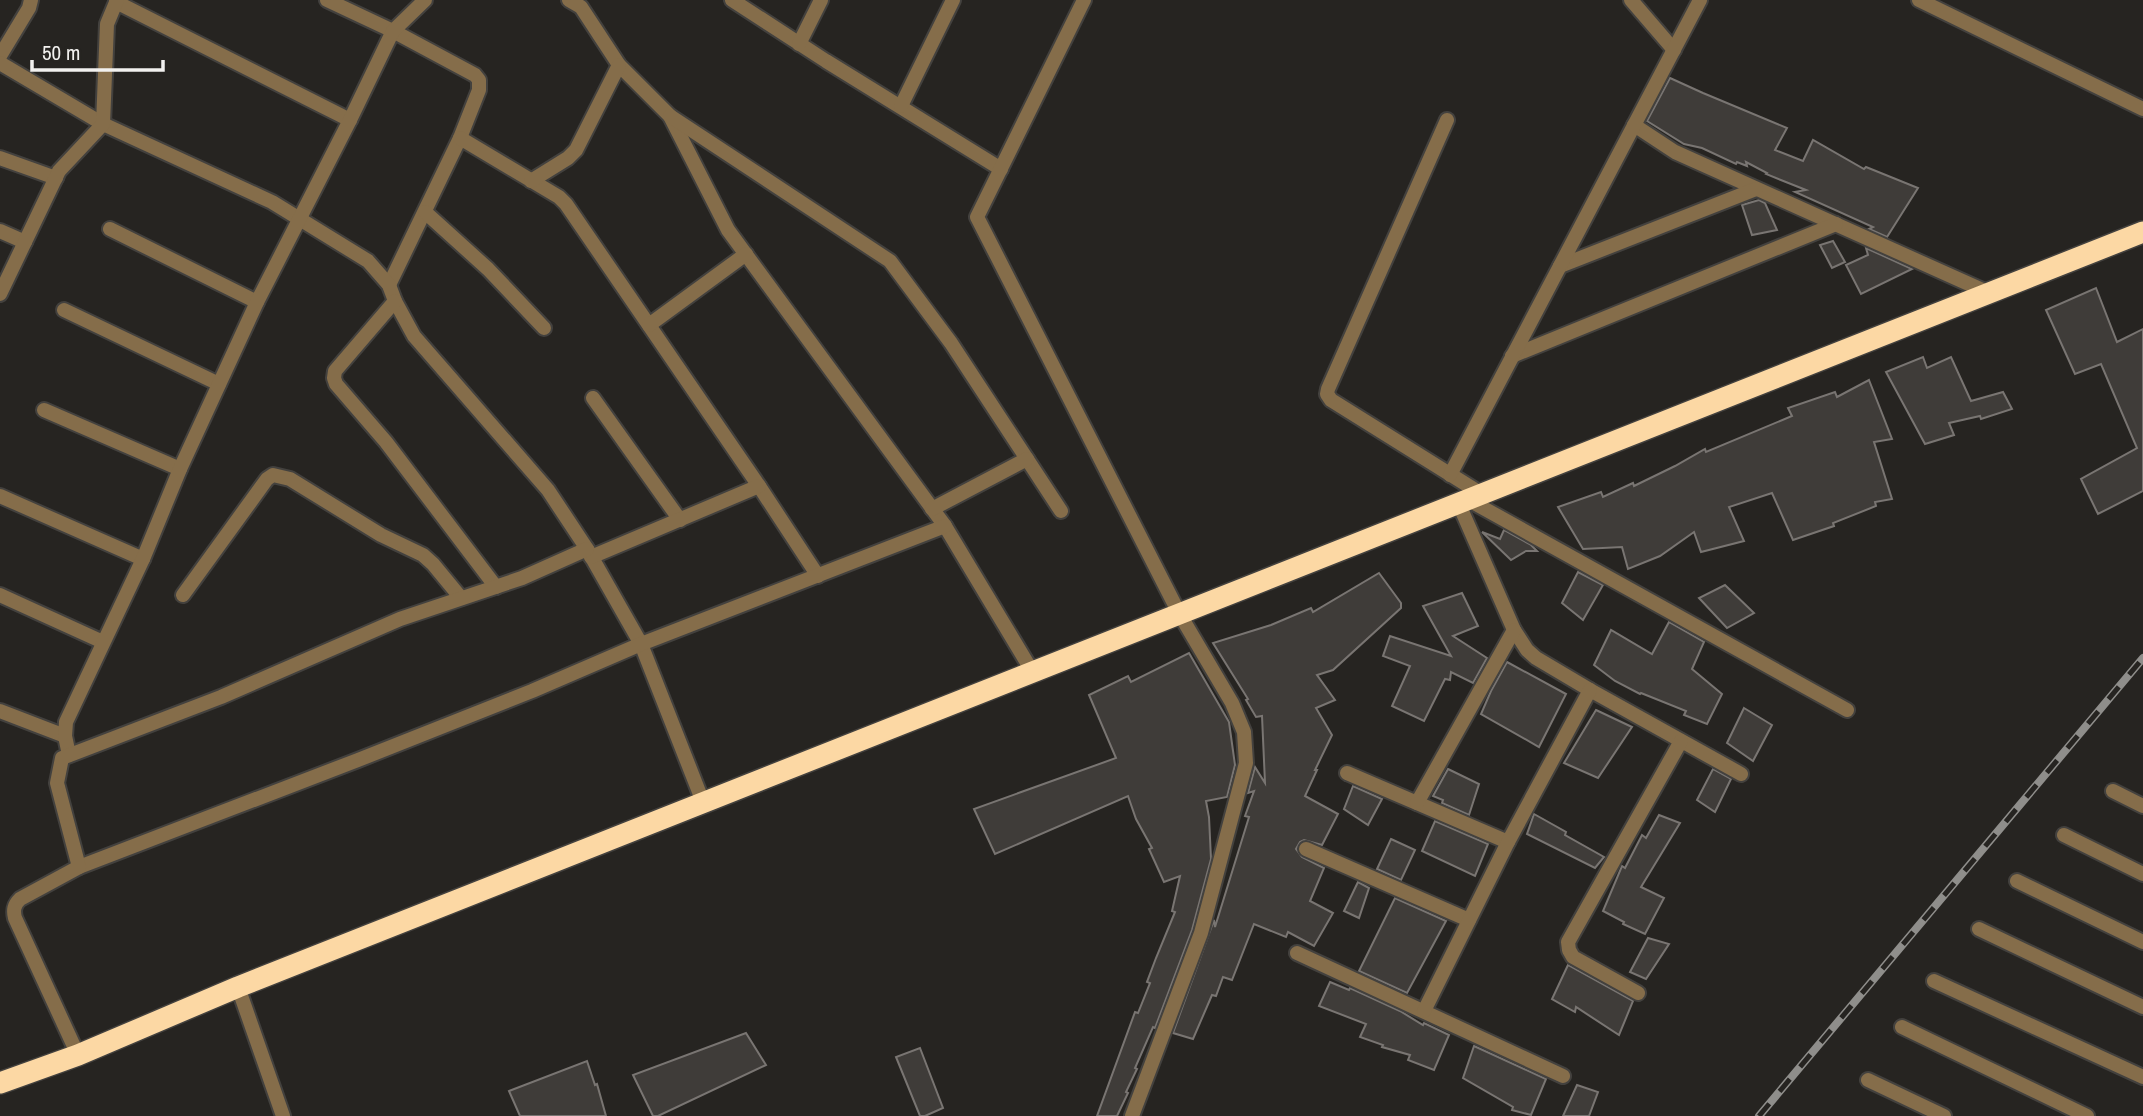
<svg xmlns="http://www.w3.org/2000/svg" width="2143" height="1116" font-family="'Archivo Narrow',sans-serif">
<style>
.building{fill:#3f3c39;stroke:#797572;stroke-width:2}
.lines{fill:none;stroke-linecap:round;stroke-linejoin:round}
.street-casing{stroke:#43413e;stroke-width:18}
.highway-casing{stroke:#43413e;stroke-width:24}
.street{stroke:#856d4a;stroke-width:14}
.highway{stroke:#fcd8a4;stroke-width:21}
.rail-casing{stroke:#8f8e8b;stroke-width:8}
.rail{stroke:#262421;stroke-width:5;stroke-dasharray:16;stroke-linecap:butt}
</style>
<rect width="100%" height="100%" fill="#262421"/>
<g class="building">
<polygon points="1670,78 1703,93 1787,128 1775,150 1803,161 1813,140 1864,169 1866,167 1918,188 1887,237 1869,229 1873,227 1795,192 1806,190 1766,174 1767,173 1746,162 1747,166 1737,162 1736,164 1702,148 1684,144 1647,121"/>
<polygon points="1759,200 1765,203 1777,230 1752,235 1742,205"/>
<polygon points="1833,241 1845,262 1832,268 1820,245"/>
<polygon points="1866,248 1912,269 1861,294 1846,265 1868,255"/>
<polygon points="2096,288 2117,342 2143,329 2143,491 2098,514 2081,479 2137,448 2101,364 2075,374 2046,310"/>
<polygon points="1923,357 1927,368 1951,357 1971,401 2003,392 2012,409 1981,419 1980,416 1949,423 1954,435 1925,444 1886,372"/>
<polygon points="1869,380 1892,439 1874,442 1892,499 1875,502 1876,506 1833,523 1834,526 1793,540 1772,493 1729,507 1744,541 1701,552 1694,532 1660,556 1628,569 1622,547 1583,549 1558,507 1601,492 1603,497 1633,483 1634,486 1675,466 1705,449 1706,452 1792,416 1788,408 1835,392 1837,397"/>
<polygon points="1504,530 1531,545 1537,551 1526,551 1511,560 1482,532 1500,539"/>
<polygon points="1578,572 1603,585 1583,620 1562,603"/>
<polygon points="1379,573 1401,603 1401,608 1333,670 1317,675 1335,700 1316,708 1332,735 1315,770 1317,770 1305,796 1338,814 1322,845 1304,840 1300,842 1296,849 1302,857 1324,868 1310,901 1333,913 1314,946 1288,932 1286,937 1254,924 1232,980 1223,977 1216,996 1212,995 1193,1039 1173,1033 1214,920 1215,927 1249,817 1245,816 1254,791 1248,793 1255,767 1265,783 1262,716 1256,717 1246,700 1248,699 1213,643 1271,625 1311,608 1313,612"/>
<polygon points="1725,585 1754,613 1727,628 1699,598"/>
<polygon points="1462,593 1478,626 1453,636 1487,658 1473,683 1451,672 1450,680 1445,679 1424,721 1392,706 1410,666 1383,656 1390,636 1451,656 1423,606"/>
<polygon points="1669,622 1704,642 1692,669 1722,694 1707,724 1684,715 1686,711 1641,693 1640,694 1615,681 1594,665 1611,630 1652,654"/>
<polygon points="1189,653 1229,722 1235,765 1227,797 1206,801 1209,817 1211,859 1192,930 1155,1028 1153,1027 1135,1068 1137,1069 1126,1092 1128,1093 1117,1116 1097,1116 1135,1012 1138,1013 1150,983 1147,982 1156,958 1175,912 1172,911 1180,876 1164,882 1149,849 1152,848 1136,819 1128,796 995,854 974,809 1116,758 1089,695 1128,676 1131,682"/>
<polygon points="1507,662 1566,694 1539,747 1481,714 1491,691"/>
<polygon points="1744,708 1772,725 1753,761 1727,743"/>
<polygon points="1596,710 1632,727 1598,778 1564,763"/>
<polygon points="1448,769 1479,784 1469,815 1442,803 1443,800 1433,796"/>
<polygon points="1713,769 1731,779 1715,812 1697,800"/>
<polygon points="1353,786 1382,799 1368,825 1344,809"/>
<polygon points="1534,814 1566,832 1565,835 1604,857 1595,868 1527,834"/>
<polygon points="1659,815 1680,823 1641,887 1664,898 1645,934 1623,924 1624,922 1603,911 1622,866 1625,868 1642,835 1646,838"/>
<polygon points="1435,821 1488,844 1475,876 1422,851"/>
<polygon points="1391,839 1415,850 1401,880 1377,869"/>
<polygon points="1358,882 1369,888 1359,918 1344,911"/>
<polygon points="1395,898 1446,921 1407,993 1359,971"/>
<polygon points="1648,938 1669,944 1646,979 1630,972"/>
<polygon points="1568,965 1633,1001 1619,1035 1576,1007 1575,1012 1552,999"/>
<polygon points="1330,982 1349,990 1350,988 1400,1011 1423,1025 1424,1023 1449,1035 1434,1070 1408,1060 1410,1055 1382,1047 1383,1045 1360,1037 1366,1024 1319,1006"/>
<polygon points="746,1033 766,1065 658,1116 653,1116 633,1075"/>
<polygon points="1474,1046 1546,1079 1531,1115 1512,1110 1513,1107 1463,1078"/>
<polygon points="920,1048 943,1108 925,1116 920,1116 896,1057"/>
<polygon points="587,1061 595,1085 597,1084 606,1116 520,1116 509,1091"/>
<polygon points="1577,1085 1598,1092 1589,1116 1563,1116"/>
</g>
<g class="lines">
<defs>
<g id="street">
<polyline points="327,0 393,31 475,75 479,80 479,90 460,138 389,285"/>
<polyline points="569,0 581,7 619,65 670,116 728,230 945,526 1032,671"/>
<polyline points="732,0 826,61 1001,169"/>
<polyline points="1084,0 977,217 1179,613 1232,703 1244,732 1246,763 1201,933 1132,1116"/>
<polyline points="1631,0 1674,50"/>
<polyline points="1919,0 2143,109"/>
<polyline points="116,2 350,120"/>
<polyline points="799,44 821,0"/>
<polyline points="0,56 29,8 31,0"/>
<polyline points="0,63 103,124 272,202 368,261 389,285 395,301 414,336 548,490 587,549 641,644 703,802"/>
<polyline points="901,106 953,0"/>
<polyline points="670,116 890,261 951,343 1061,511"/>
<polyline points="1447,120 1328,389 1327,394 1331,400 1480,493"/>
<polyline points="1634,125 1675,152 1989,293"/>
<polyline points="460,138 559,197 566,204 759,486 818,576"/>
<polyline points="0,158 56,178"/>
<polyline points="531,181 568,158 576,150 619,65"/>
<polyline points="425,212 488,269 544,328"/>
<polyline points="110,229 257,302"/>
<polyline points="0,231 25,242"/>
<polyline points="1560,266 1756,189"/>
<polyline points="0,294 59,171 103,124 107,24 117,0"/>
<polyline points="395,301 335,371 334,378 336,384 386,442 496,587"/>
<polyline points="64,310 219,384"/>
<polyline points="649,325 746,254"/>
<polyline points="1512,356 1836,224"/>
<polyline points="593,398 680,520"/>
<polyline points="44,410 180,469"/>
<polyline points="1450,475 1700,0"/>
<polyline points="0,496 143,559"/>
<polyline points="1467,499 1847,710"/>
<polyline points="1458,502 1514,630 1527,650 1536,658 1590,690 1741,774"/>
<polyline points="932,509 1027,459"/>
<polyline points="591,557 759,486"/>
<polyline points="0,595 103,642"/>
<polyline points="183,595 267,479 273,475 290,479 381,535 423,555 433,564 461,598"/>
<polyline points="0,711 65,736"/>
<polyline points="69,755 65,736 66,722 143,559 180,469 257,302 350,120 390,37 393,31 425,0"/>
<polyline points="1347,773 1508,842"/>
<polyline points="2113,791 2143,806"/>
<polyline points="1417,803 1514,630"/>
<polyline points="2064,835 2143,874"/>
<polyline points="1306,849 1469,920"/>
<polyline points="79,867 358,760 532,691 641,644 945,526"/>
<polyline points="2017,881 2143,942"/>
<polyline points="1979,929 2143,1007"/>
<polyline points="1297,953 1563,1076"/>
<polyline points="1934,981 2143,1077"/>
<polyline points="238,987 283,1116"/>
<polyline points="1638,993 1573,957 1569,950 1568,942 1681,741"/>
<polyline points="1424,1011 1508,842 1590,690"/>
<polyline points="1902,1027 2087,1116"/>
<path d="M 78,1055 L 15,918 C 13,910 14,905 20,899 L 79,867 L 57,783 L 62,758 L 221,697 L 400,619 L 522,578 L 587,549"/>
<polyline points="1868,1080 1944,1116"/>
</g>
<polyline id="highway" points="0,1083 78,1055 238,987 2143,232"/>
</defs>
<use href="#street" class="street-casing"/>
<use href="#highway" class="highway-casing"/>
<use href="#street" class="street"/>
<use href="#highway" class="highway"/>
<defs>
<polyline id="rail" points="1759,1116 2143,658"/>
</defs>
<use href="#rail" class="rail-casing"/>
<use href="#rail" class="rail"/>
</g>
<path d="M32 60v10h131v-10" fill="none" stroke="#f2f1ef" stroke-width="3.5"/>
<text x="42" y="60" font-size="21" fill="#f2f1ef" stroke="#262421" stroke-width="5" paint-order="stroke">50 m</text>
</svg>
